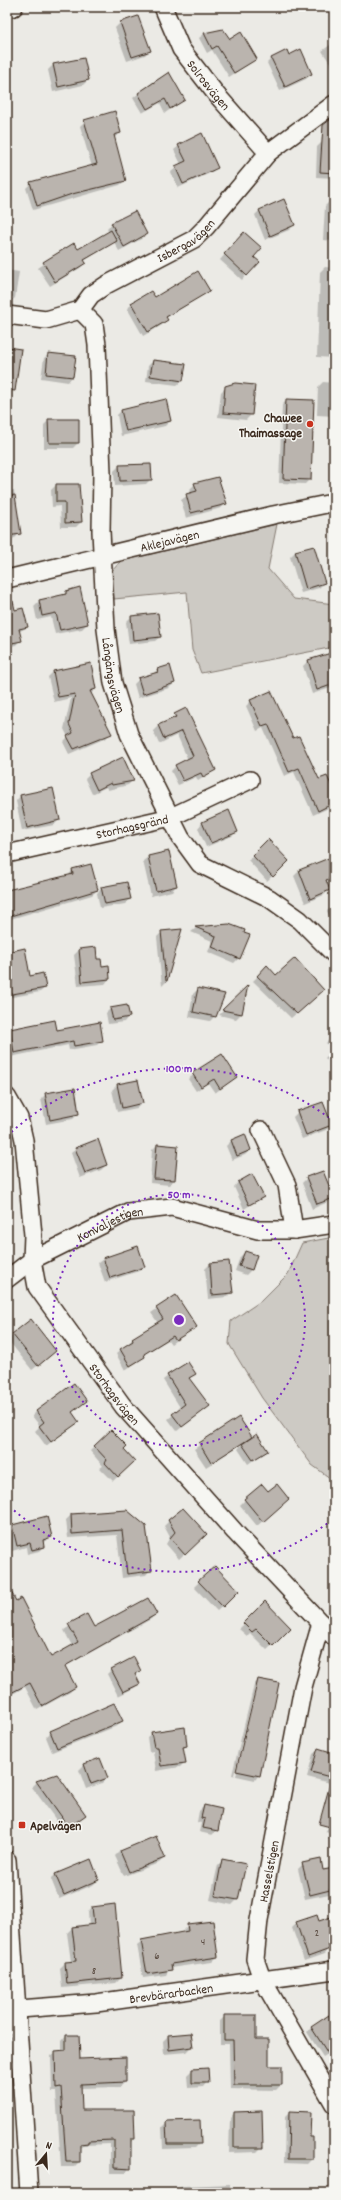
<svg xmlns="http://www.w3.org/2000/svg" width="341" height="2200" font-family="Dekko,sans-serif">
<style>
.green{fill:#cdcac4;stroke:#847a71}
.shadow{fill:#0003;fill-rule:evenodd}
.building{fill:#bab4ae;stroke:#3b2a1e}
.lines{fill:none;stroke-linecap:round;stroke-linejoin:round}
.minor-casing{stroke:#3b2a1e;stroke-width:20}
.minor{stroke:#f6f6f2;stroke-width:17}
.ring{fill:none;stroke:#7b2cbf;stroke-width:2;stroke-dasharray:2 4}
.poi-dot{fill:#c8321e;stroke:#f6f6f2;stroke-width:1.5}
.labels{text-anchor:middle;stroke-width:3;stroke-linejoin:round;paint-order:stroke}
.number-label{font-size:11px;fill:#5b4c42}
.street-label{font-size:13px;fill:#3b2a1e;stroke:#f6f6f2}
.poi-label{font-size:13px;font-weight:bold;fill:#3b2a1e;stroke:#f6f6f2;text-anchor:end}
.centre{fill:#7b2cbf;stroke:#f6f6f2;stroke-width:2}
.ring-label{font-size:12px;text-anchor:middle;font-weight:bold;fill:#7b2cbf;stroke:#f6f6f2;stroke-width:3;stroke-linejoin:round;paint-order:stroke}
</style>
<rect width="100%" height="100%" fill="#ebeae5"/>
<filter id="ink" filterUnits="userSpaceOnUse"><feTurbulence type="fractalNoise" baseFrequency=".025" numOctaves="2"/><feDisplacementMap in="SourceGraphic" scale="8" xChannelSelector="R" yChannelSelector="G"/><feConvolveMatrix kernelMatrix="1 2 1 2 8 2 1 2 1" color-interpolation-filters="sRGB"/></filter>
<g filter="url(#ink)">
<g class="green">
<polygon points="277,524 268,569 294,599 334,604 334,647 201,673 192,650 187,592 114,599 111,572 121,561"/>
<polygon points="334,1237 334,1481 312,1465 262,1398 229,1344 231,1321 261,1301 288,1274 302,1243"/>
</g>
<g class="shadow">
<polygon points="239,7 248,7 240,9"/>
<polygon points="138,17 150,50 145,55 127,61 115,28 120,23"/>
<polygon points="223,30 230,40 256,59 229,77 212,50 207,53 199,38 204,34"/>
<polygon points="334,42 334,69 322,51"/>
<polygon points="272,58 311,74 306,79 280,91 267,63"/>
<polygon points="83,59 88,80 83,85 53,92 48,70 53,65"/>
<polygon points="169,73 184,100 165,113 160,103 142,113 133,98 154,81"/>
<polygon points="85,121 120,133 114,138 125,180 120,185 33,210 26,188 31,183 92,167 80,126"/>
<polygon points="322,142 334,143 334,178 316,177 317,147"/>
<polygon points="179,146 217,167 212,172 178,188 171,172 181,164 174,150"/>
<polygon points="330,201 334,202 334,241 323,240 325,206"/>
<polygon points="259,211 294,225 289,230 265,240 255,215"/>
<polygon points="112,224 146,234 141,239 119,251 114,242 84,261 85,263 80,268 50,286 38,268 74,244 77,250 109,232 107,229"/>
<polygon points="239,238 253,257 246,275 242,280 220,260"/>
<polygon points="325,267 334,268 334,358 317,357 320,272"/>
<polygon points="7,270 19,272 15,298 10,302 7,302 7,298 13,299 13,297 7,296"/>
<polygon points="209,291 166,318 167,320 162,325 143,336 127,308 151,292 154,298"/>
<polygon points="49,354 72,377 68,382 41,378 44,358"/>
<polygon points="153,361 182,381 177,385 146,381 148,366"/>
<polygon points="323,382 334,383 334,416 317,415 318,387"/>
<polygon points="254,386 251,415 246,420 218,417 221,392 226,387"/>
<polygon points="287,400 310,479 305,484 279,483 282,405"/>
<polygon points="122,410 170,421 165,426 121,436 117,415"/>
<polygon points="49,420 78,443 73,448 44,448 44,425"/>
<polygon points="119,466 151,479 146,484 115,486 114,471"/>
<polygon points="195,484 226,504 221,508 186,518 181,500 191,493 190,489"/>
<polygon points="56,485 81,522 76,527 61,527 60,506 52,507 51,490"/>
<polygon points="14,490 20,533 15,538 7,540 7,491"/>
<polygon points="313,547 324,583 319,588 301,593 290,557 295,552"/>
<polygon points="66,592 87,624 82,629 55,634 51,617 37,620 34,606 39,601 62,596"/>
<polygon points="7,613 27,627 19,632 20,640 16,645 7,647"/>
<polygon points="131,617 160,637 155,641 129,644 126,622"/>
<polygon points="330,654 334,667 334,687 312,694 303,666 308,661"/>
<polygon points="158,669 174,683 169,688 138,698 134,684 139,679 153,674"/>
<polygon points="53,672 95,689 91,694 111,733 106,738 69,754 63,742 68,737 64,729 71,698 54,702 48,677"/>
<polygon points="251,701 293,740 319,781 334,793 333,806 313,815 294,772 284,776 263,728 257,731 246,706"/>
<polygon points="175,715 215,770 198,781 196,777 185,782 175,766 188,760 177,735 159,744 153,731 158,726 171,721"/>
<polygon points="122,758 133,780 128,785 108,790 106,787 92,794 85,779 90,774"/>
<polygon points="175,767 183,783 178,785 171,771"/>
<polygon points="20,796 59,820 54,825 22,831 16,801"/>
<polygon points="202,823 237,831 232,836 206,847 198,828"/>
<polygon points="268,841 288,861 267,881 248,860"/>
<polygon points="168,852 176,886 172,891 151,896 143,861 148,857"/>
<polygon points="329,859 334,873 334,876 326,882 329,890 324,895 305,903 294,876 299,871"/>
<polygon points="72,870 97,890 92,895 7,920 7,891 68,877"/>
<polygon points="102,888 130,899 125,904 100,908 97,893"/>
<polygon points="334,905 334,927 327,911"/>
<polygon points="229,925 239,958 234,963 208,952 212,941 191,932 196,928"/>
<polygon points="162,932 167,981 162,986 157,937"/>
<polygon points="95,948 96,960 109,979 105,984 78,986 74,955 79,950"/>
<polygon points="7,953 29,977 45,988 40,992 7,998"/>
<polygon points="267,967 276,976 318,995 291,1018 253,981"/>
<polygon points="246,988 241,1014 236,1019 219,1015"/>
<polygon points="198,989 215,1016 210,1021 189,1017 193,994"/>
<polygon points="111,1008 128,1017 124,1022 108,1024 106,1013"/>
<polygon points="10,1030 56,1031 102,1040 97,1045 69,1050 68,1045 10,1057 7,1033"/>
<polygon points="334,1035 334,1068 325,1058 333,1050 326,1043"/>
<polygon points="221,1055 236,1077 215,1093 208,1083 196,1091 188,1079"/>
<polygon points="137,1081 142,1103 137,1108 117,1112 112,1090 117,1085"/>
<polygon points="46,1094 78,1114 73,1119 46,1124 41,1099"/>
<polygon points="298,1112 331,1125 326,1130 302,1139 293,1117"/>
<polygon points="244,1136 250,1150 245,1155 232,1160 226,1146 231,1141"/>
<polygon points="157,1145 174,1180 169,1185 150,1183 152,1150"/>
<polygon points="76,1149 106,1165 101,1170 80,1178 71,1153"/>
<polygon points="307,1178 333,1198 328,1202 312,1209 302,1183"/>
<polygon points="238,1182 263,1197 244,1209 234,1187"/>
<polygon points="245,1252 256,1256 251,1270 246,1275 235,1271 240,1257"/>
<polygon points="103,1259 144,1266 139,1271 105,1282 98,1263"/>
<polygon points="210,1264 232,1292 227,1297 208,1299 205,1269"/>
<polygon points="176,1296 195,1326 171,1344 168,1340 143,1355 139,1361 125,1370 116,1354 133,1339 158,1323 151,1313"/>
<polygon points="13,1335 50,1356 32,1370 8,1340"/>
<polygon points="7,1373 10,1377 7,1380"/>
<polygon points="195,1374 189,1379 204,1410 177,1431 168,1419 181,1409 163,1380 168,1376"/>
<polygon points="86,1401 71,1413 77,1422 46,1446 35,1431 40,1426 32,1416 37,1411"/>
<polygon points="239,1418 251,1436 246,1442 266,1451 248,1464 238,1449 243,1443 206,1467 194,1449"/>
<polygon points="111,1431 122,1449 134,1461 113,1481 100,1468 103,1466 90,1451"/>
<polygon points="7,1472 11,1478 7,1482"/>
<polygon points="7,1486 10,1514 7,1517"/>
<polygon points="268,1493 288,1499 257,1526 240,1505 245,1500"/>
<polygon points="127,1511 150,1570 146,1575 122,1578 117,1535 68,1538 66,1520 71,1515"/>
<polygon points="169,1521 205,1534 179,1559 166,1544 170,1537 164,1526"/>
<polygon points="14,1531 51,1537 42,1543 43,1547 39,1551 27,1554 26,1547 12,1551 9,1536"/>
<polygon points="214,1567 238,1591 217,1611 194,1587"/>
<polygon points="7,1586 51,1658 72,1646 64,1630 87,1615 94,1629 155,1614 151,1619 64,1667 75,1687 70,1692 37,1710 25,1687 7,1697"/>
<polygon points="334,1586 334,1592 331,1589"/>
<polygon points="265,1603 290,1628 267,1650 250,1633 247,1636 239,1629"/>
<polygon points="112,1669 140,1671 135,1676 139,1684 134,1688 118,1696 107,1674"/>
<path d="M 258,1680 L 259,1775 L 255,1780 L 232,1775 L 254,1685 ZM 256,1684 L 258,1684 L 236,1776 L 234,1775 Z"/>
<polygon points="122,1721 117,1726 52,1752 46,1737 51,1732"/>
<polygon points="152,1733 186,1746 183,1749 184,1763 180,1767 156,1771 153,1751 149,1752 147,1737"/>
<polygon points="318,1750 334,1754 334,1778 330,1783 307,1777 313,1754"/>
<polygon points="100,1760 106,1778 102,1783 86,1789 79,1770 84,1765"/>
<polygon points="56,1775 85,1815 64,1831 32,1787 37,1782"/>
<polygon points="204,1806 217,1830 212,1835 199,1832 201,1823 197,1822 199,1811"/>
<polygon points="334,1819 334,1840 328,1838 330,1833 325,1832"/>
<polygon points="120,1851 164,1858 159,1863 124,1876 115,1856"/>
<polygon points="223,1860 245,1865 237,1900 232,1905 210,1900 218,1865"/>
<polygon points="303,1864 322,1871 334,1869 334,1893 305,1899 298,1869"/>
<polygon points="56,1874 98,1880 93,1885 59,1899 51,1879"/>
<polygon points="93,1908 121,1978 116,1983 62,1988 60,1968 65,1963 71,1962 67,1933 72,1928 89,1926 88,1912"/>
<polygon points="334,1917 334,1945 328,1947 328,1949 324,1954 304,1961 292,1928 297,1923 319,1923"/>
<polygon points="188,1925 217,1957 212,1962 170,1968 166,1975 143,1978 137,1945 142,1941 183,1933 183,1930"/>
<polygon points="225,2016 255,2040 268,2067 281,2085 276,2090 230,2089 229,2044 220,2044 220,2021"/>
<polygon points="334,2025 334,2050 323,2057 307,2032 312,2027"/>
<polygon points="66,2036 79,2060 125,2058 125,2082 120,2087 80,2088 81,2111 134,2139 130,2143 130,2168 125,2173 110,2173 110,2144 85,2145 79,2148 79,2162 74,2167 61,2167 56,2092 52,2092 51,2056 56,2052 62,2051 62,2041"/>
<polygon points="168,2036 192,2047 187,2052 164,2054 163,2041"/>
<polygon points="207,2069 207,2082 203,2087 188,2088 187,2075 192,2070"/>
<polygon points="290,2112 309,2138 312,2159 307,2164 284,2163 285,2117"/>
<polygon points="234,2113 262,2147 257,2152 229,2153 230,2118"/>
<polygon points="167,2122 200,2143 195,2148 163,2149 162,2127"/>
<polygon points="230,2184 230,2193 177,2193 182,2186"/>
</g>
<g class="building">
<polygon points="138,16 151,51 132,57 120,22"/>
<polygon points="223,29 230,39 241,32 257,59 234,73 217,46 212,49 204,33"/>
<polygon points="301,49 312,74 285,87 271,58 287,50 289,55"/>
<polygon points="84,58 89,80 58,87 53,64"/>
<polygon points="169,72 185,100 170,109 165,99 147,109 138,93"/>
<polygon points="115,111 121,133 114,135 126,181 72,194 37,206 30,182 97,164 84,120"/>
<polygon points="334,117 334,173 320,172 323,125"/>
<polygon points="202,133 218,168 183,184 175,166 186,161 178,145"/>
<polygon points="284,199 295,225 270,236 259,210"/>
<polygon points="135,211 147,234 124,247 111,223"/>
<polygon points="111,230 117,241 84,260 86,263 55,282 43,262 74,243 78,249"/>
<polygon points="244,232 262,248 254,257 260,262 247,276 224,254"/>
<polygon points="198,271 210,291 166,317 168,320 148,332 131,303 151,291 155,297"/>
<polygon points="7,347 21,349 15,391 7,390"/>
<polygon points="48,353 76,356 73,377 46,374"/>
<polygon points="153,360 186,364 183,381 150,376"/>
<polygon points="235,383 255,385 252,415 223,413 225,386"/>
<polygon points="166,399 171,421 126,431 121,410"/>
<polygon points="286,399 314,400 311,480 283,479"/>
<polygon points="48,419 79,419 79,443 49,443"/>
<polygon points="151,464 152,480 120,481 119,465"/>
<polygon points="218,477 227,504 191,513 186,494 197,491 194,483"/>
<polygon points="56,484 79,484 82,522 65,523 65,502 56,502"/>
<polygon points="15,495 21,534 7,536 7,496"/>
<polygon points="314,546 325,583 306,589 295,551"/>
<polygon points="80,587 88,624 60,630 56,613 42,616 39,600 66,594 66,591"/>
<polygon points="7,601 13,601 15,610 23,608 28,627 19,629 22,641 7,644"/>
<polygon points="158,613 161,637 133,640 131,616"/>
<polygon points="331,653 334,663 334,684 317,690 308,660"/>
<polygon points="91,663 96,689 90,691 112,734 74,749 67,736 73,733 69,724 75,694 58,697 53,671"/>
<polygon points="170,665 175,683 143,694 138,678 158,672 157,669"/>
<polygon points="271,691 293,738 299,736 319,779 327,776 334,791 334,803 318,811 299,768 289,772 268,724 262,726 250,700"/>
<polygon points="186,708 216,770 203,777 201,773 183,781 175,765 193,756 182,731 164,739 158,725 176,717 174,714"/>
<polygon points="123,757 134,781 112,785 111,783 97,790 89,773"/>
<polygon points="53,788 60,820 27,828 20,795"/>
<polygon points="229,810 238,832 211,843 202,822"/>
<polygon points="268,839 289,861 273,877 252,855"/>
<polygon points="169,851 177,886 156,891 148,856"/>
<polygon points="329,858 334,870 334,877 326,880 330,890 310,899 299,870"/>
<polygon points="91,864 98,890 7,917 7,890 73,874 72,869"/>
<polygon points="127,882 131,899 105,904 101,887"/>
<polygon points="229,924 245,930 244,933 250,935 240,959 212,947 216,936 195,927"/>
<polygon points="182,929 167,981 166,981 161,931"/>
<polygon points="96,947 97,959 101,959 102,966 109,965 110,979 82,982 79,949"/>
<polygon points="25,948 30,976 43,973 46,988 7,995 7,952"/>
<polygon points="295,958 324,990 297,1014 257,976 267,965 276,975"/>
<polygon points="248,985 242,1014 222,1010"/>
<polygon points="198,988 225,994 216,1017 193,1012"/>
<polygon points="127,1005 130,1017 113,1020 110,1008"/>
<polygon points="55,1020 57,1030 100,1022 103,1041 74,1046 73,1041 14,1053 10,1029"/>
<polygon points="222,1054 237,1077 220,1089 214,1079 201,1087 192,1073"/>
<polygon points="138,1080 143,1103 122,1108 117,1084"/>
<polygon points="75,1088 79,1114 50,1120 45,1093"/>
<polygon points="323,1102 332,1125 306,1135 297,1111"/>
<polygon points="245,1134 251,1150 237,1156 231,1140"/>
<polygon points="98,1139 107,1165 85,1173 75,1148"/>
<polygon points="157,1144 178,1146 175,1180 154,1179"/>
<polygon points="323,1171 334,1198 317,1204 306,1177"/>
<polygon points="252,1174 264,1197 249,1205 238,1182"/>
<polygon points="138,1246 145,1267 110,1278 103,1258"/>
<polygon points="245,1251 257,1255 252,1270 239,1266"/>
<polygon points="229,1261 233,1293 212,1295 210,1263"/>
<polygon points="176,1295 197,1327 176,1340 173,1336 144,1354 145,1357 130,1366 120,1349 133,1341 132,1338 163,1319 156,1308"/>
<polygon points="31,1319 56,1351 38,1366 12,1334"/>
<polygon points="188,1362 196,1374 189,1378 210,1406 182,1427 172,1414 185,1404 167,1375"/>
<polygon points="74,1383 87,1401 72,1412 79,1422 51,1442 39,1426 44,1422 36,1411"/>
<polygon points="239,1417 252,1437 211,1463 199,1443"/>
<polygon points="111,1430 127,1446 124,1449 135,1461 118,1477 105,1463 107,1460 94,1446"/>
<polygon points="257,1434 268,1451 253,1460 242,1444"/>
<polygon points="262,1484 268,1491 277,1484 289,1499 263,1522 244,1499"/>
<polygon points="183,1508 207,1534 185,1555 170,1538 175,1532 168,1520"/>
<polygon points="127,1510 146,1526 152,1571 127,1574 122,1530 72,1534 71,1514"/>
<polygon points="47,1516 52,1537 43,1540 44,1547 32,1550 30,1543 17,1546 12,1525"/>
<polygon points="215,1566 239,1591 223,1607 198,1581"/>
<polygon points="7,1584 16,1601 21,1598 51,1657 78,1642 68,1624 87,1614 94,1627 148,1598 157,1614 65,1666 76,1687 42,1706 30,1683 7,1695"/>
<polygon points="265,1601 291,1628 273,1646 256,1629 252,1632 243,1623"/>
<polygon points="134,1657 141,1671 135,1674 140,1684 123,1692 111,1669"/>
<polygon points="258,1679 279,1683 260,1776 236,1771"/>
<polygon points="114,1703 123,1721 57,1748 50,1731"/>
<polygon points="185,1727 187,1746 183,1747 186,1763 161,1766 158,1747 154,1747 151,1732"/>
<polygon points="318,1748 334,1753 334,1778 311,1772"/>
<polygon points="100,1758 108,1778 91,1784 84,1764"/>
<polygon points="57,1774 86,1815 69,1827 36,1781"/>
<polygon points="330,1784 334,1785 334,1828 319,1824"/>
<polygon points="204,1805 222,1809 218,1831 203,1828 205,1819 201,1818"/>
<polygon points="156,1836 165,1858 129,1872 120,1851"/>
<polygon points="91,1859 99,1880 64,1895 55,1874"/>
<polygon points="222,1859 246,1864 238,1900 215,1896"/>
<polygon points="321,1859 323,1870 334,1868 334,1889 310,1895 302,1863"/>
<polygon points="115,1904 122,1978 67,1984 65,1962 76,1961 72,1927 94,1924 92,1907"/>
<polygon points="317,1915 319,1921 334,1916 334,1942 328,1944 330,1949 308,1957 296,1922"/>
<polygon points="213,1921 218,1957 171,1964 172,1970 147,1974 141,1940 188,1931 187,1924"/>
<polygon points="224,2015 256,2015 256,2039 269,2039 269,2066 282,2066 282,2085 234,2085 233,2040 224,2040"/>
<polygon points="329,2015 334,2023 334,2063 311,2027"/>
<polygon points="191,2033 193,2047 169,2050 168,2035"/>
<polygon points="66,2035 79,2035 80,2059 126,2057 126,2082 81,2084 82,2110 134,2110 135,2139 131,2139 131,2169 114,2168 114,2140 88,2141 88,2143 80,2144 80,2162 66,2162 61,2087 56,2088 55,2051 66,2050"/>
<polygon points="208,2068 209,2083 192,2083 192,2069"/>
<polygon points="262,2111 263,2148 234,2148 234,2112"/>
<polygon points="289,2111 311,2112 310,2137 313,2137 313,2159 288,2159"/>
<polygon points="200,2120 201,2144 167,2144 166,2121"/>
</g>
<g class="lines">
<defs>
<g id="minor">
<path id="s1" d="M 163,7 L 181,49 L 216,94 L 268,153"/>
<polyline points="7,8 14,7"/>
<path id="s2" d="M 80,310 L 94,324 L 97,345 L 102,473 L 101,531 L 106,629 L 113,683 L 129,734 L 181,838 L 200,864 L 269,898 L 300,920 L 334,954"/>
<path id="s3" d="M 7,315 L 46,320 L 80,310 L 91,295 L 106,285 L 194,239 L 206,227 L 268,153 L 334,104"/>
<path id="s4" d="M 7,579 L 273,515 L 332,503 L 334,500"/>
<path id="s5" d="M 7,854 L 171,817 L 250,780"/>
<path id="s6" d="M 7,1097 L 19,1118 L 24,1140 L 33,1235 L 32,1260 L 37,1287 L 123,1406 L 235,1532 L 334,1637"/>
<polyline points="261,1130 287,1185 294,1230"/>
<path id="s7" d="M 7,1279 L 32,1260 L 128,1212 L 172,1207 L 258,1230 L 294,1230 L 334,1224"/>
<polyline points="321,1623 303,1687 259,1920 255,1959 262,1979 334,2104"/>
<polyline points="7,1860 29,2193"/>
<path id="s8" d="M 7,2010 L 96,2003 L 334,1970"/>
</g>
</defs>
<use href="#minor" class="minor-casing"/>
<use href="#minor" class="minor"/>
</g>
</g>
<g class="ring">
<circle cx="179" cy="1320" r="126"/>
<path d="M332 1520A252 252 0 0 1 7 1504M7 1136A252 252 0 0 1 332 1120"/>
</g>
<g class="poi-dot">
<circle cx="310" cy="424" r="4"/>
<rect x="18" y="1821" width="8" height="8" rx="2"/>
</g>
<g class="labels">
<g class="number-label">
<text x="317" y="1936">2</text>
<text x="203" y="1945">4</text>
<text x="157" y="1959">6</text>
<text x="94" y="1974">8</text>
</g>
<g class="street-label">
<text dy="5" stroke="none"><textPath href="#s1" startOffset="91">Solrosvägen</textPath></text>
<text dy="5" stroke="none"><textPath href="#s3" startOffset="203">Isbergavägen</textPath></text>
<text dy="5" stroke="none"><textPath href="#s4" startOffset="167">Aklejavägen</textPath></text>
<text dy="5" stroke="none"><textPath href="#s2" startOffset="372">Långängsvägen</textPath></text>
<text dy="5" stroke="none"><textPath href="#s5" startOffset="128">Storhagsgränd</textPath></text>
<text dy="5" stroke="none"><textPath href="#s7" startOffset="118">Konvaljestigen</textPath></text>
<text dy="5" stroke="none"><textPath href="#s6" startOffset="327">Storhagsvägen</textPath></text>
<text transform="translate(268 1871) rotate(-79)" y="5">Hasselstigen</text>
<text dy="5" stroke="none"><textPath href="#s8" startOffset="165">Brevbärarbacken</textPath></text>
</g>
<g class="poi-label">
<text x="302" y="422">Chawee<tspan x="302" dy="15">Thaimassage</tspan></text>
<text x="30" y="1830" text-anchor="start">Apelvägen</text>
</g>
</g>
<circle cx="179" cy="1320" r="6" class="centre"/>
<g class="ring-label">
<text x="179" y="1072">100 m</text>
<text x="179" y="1198">50 m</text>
</g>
<rect width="341" height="2200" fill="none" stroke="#f6f6f2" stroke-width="24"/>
<rect x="12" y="12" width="317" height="2176" fill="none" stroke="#3b2a1e" stroke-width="1.5" filter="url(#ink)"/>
<g transform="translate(46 2154) rotate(18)" stroke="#f6f6f2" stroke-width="3" paint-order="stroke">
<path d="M0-3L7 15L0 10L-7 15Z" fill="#3b2a1e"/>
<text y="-6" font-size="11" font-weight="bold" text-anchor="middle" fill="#3b2a1e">N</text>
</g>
</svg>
